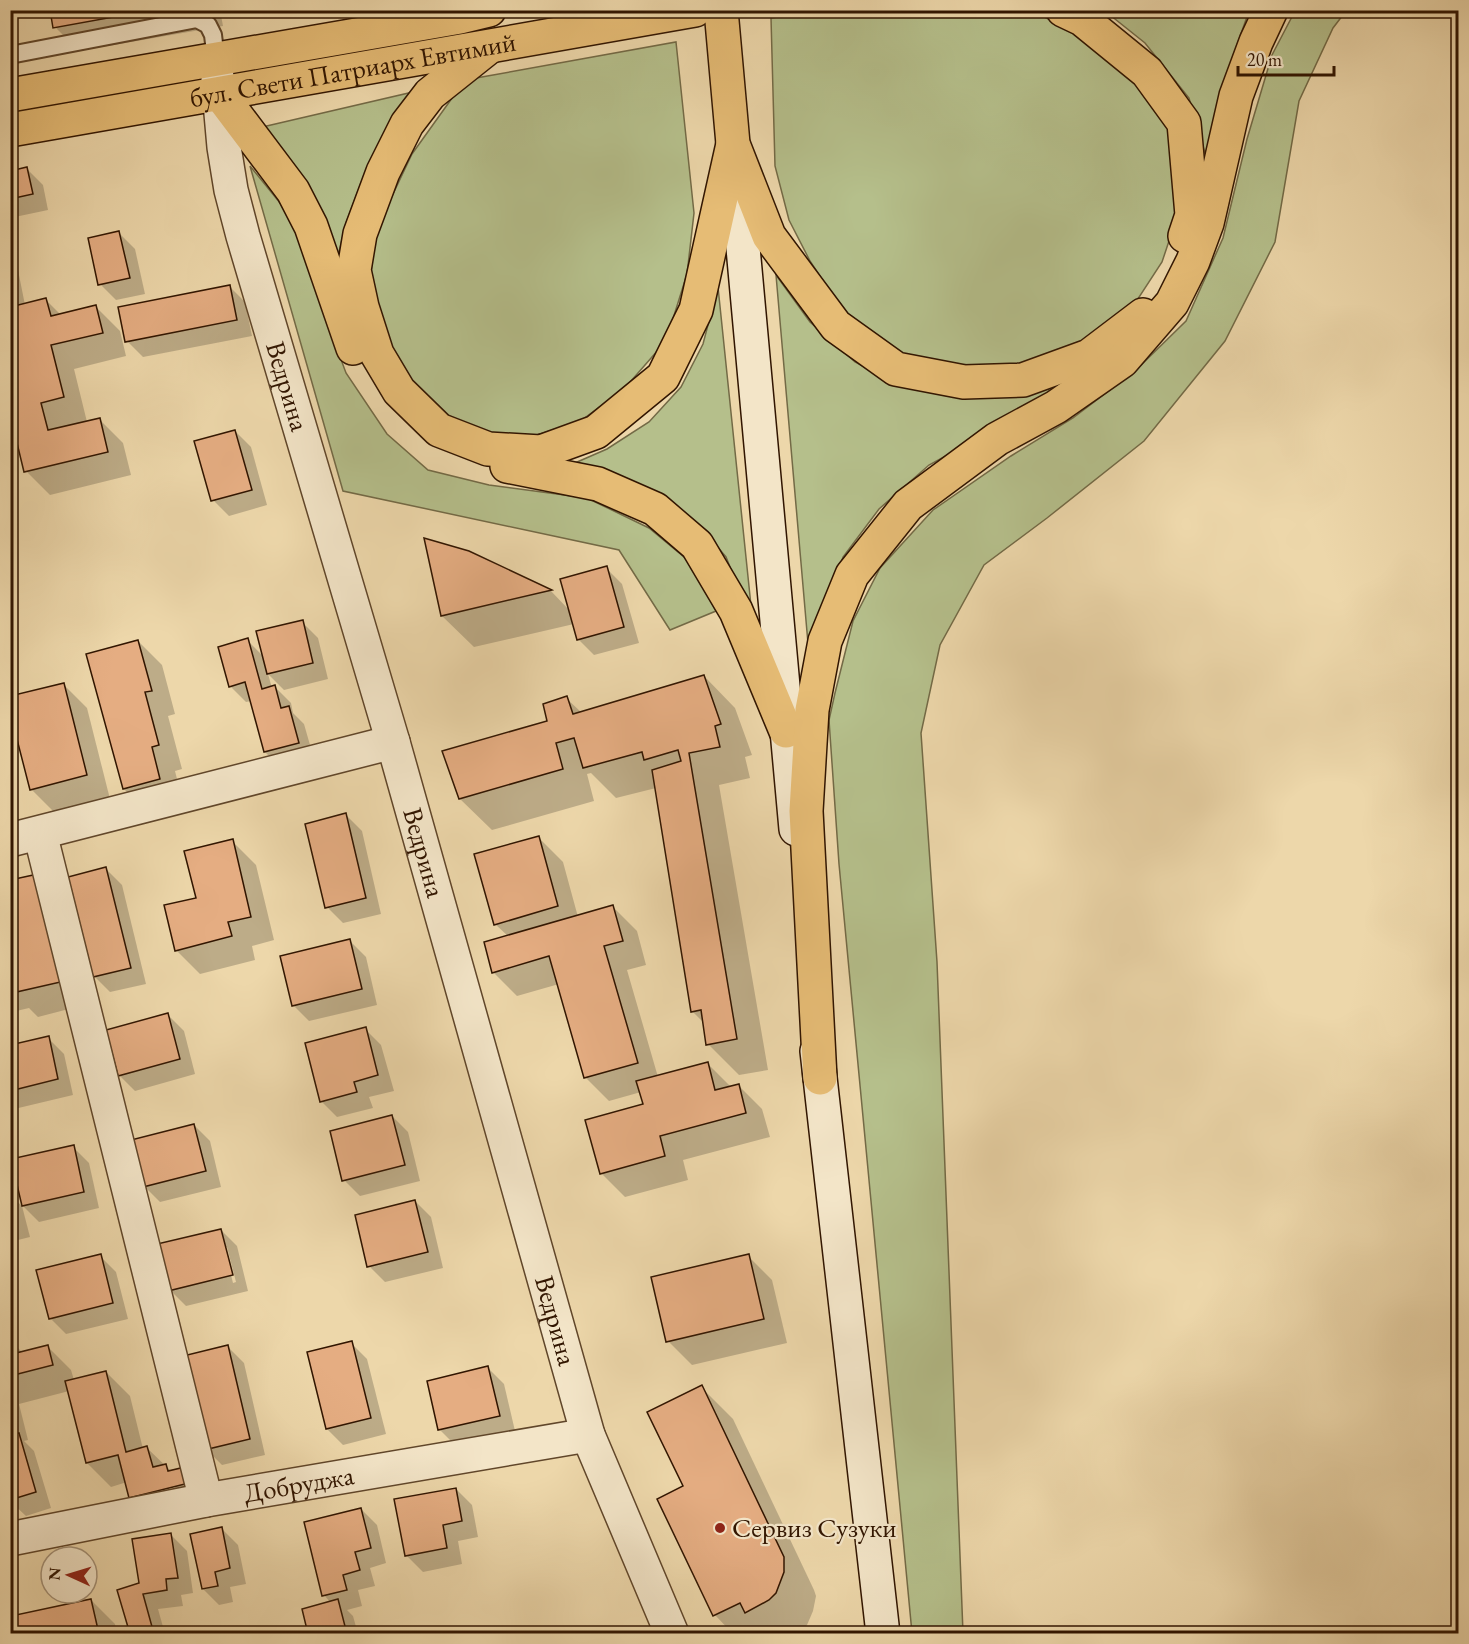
<svg xmlns="http://www.w3.org/2000/svg" width="1469" height="1644" font-family="'EB Garamond',serif">
<style>
.green{fill:#b5bf8b;stroke:#736a46;stroke-width:1.5}
.shadow{fill:#0003;fill-rule:evenodd}
.building{fill:#e5ad82;stroke:#311500;stroke-width:1.5}
.lines{fill:none;stroke-linecap:round;stroke-linejoin:round}
.service-casing{stroke:#60462a;stroke-width:20}
.minor-casing{stroke:#60462a;stroke-width:36}
.secondary-casing{stroke:#311500;stroke-width:36}
.primary-casing{stroke:#311500;stroke-width:36}
.service{stroke:#f3e5c8;stroke-width:16}
.minor{stroke:#f3e5c8;stroke-width:33}
.secondary{stroke:#f3e5c8;stroke-width:33}
.primary{stroke:#e6bc75;stroke-width:33}
.poi-dot{fill:#8f2418;stroke:#f3e5c8;stroke-width:2}
.labels{text-anchor:middle;stroke-width:4.5;stroke-linejoin:round;paint-order:stroke}
.street-label{font-size:27px;fill:#311500;stroke:#f3e5c8}
.poi-label{font-size:27px;fill:#311500;stroke:#f3e5c8;text-anchor:start}
</style>
<rect width="100%" height="100%" fill="#edd7aa"/>
<filter id="stains"><feTurbulence type="fractalNoise" baseFrequency=".00333" numOctaves="4"/><feColorMatrix values="0 0 0 0 .2 0 0 0 0 .09 0 0 0 0 .02 0 0 0 .5 -.17"/></filter>
<radialGradient id="worn" r=".72"><stop offset=".6" stop-color="#630" stop-opacity="0"/><stop offset="1" stop-color="#630" stop-opacity=".3"/></radialGradient>
<g class="green">
<polygon points="824,10 1031,11 1075,31 1137,81 1171,128 1178,214 1162,262 1132,308 1082,344 1021,367 965,369 901,356 846,316 810,261 789,220 775,166 771,18"/>
<polygon points="1105,11 1249,11 1230,65 1209,167 1189,98 1145,43"/>
<polygon points="1295,11 1346,11 1333,28 1299,101 1275,242 1225,341 1144,441 1047,518 984,565 940,645 921,733 937,962 963,1633 912,1633 839,864 829,720 835,693 853,621 880,568 933,510 1011,456 1073,418 1135,371 1186,321 1223,238 1247,139 1272,55"/>
<polygon points="676,42 694,213 687,274 666,341 624,389 579,422 533,436 483,432 439,411 411,382 381,333 370,284 375,232 412,154 465,80"/>
<polygon points="413,92 396,117 364,175 346,223 338,256 258,128"/>
<polygon points="250,166 293,219 319,300 346,373 387,434 428,470 489,485 587,498 649,528 690,562 716,611 670,630 619,550 343,491"/>
<polygon points="776,275 810,322 855,362 899,386 948,396 1013,397 1068,381 1000,426 929,465 879,509 843,557 809,655"/>
<polygon points="718,287 753,625 726,557 698,524 659,496 568,466 607,449 649,422 681,387 703,344"/>
</g>
<g class="shadow">
<polygon points="52,10 220,10 223,26 79,51 55,27"/>
<polygon points="27,169 43,185 48,210 10,218 10,173"/>
<polygon points="119,233 135,249 145,294 116,300 100,284"/>
<polygon points="10,242 13,245 25,305 46,300 61,315 96,307 120,331 126,356 74,369 87,422 99,419 123,443 131,475 50,495 26,471 10,408"/>
<polygon points="229,286 245,302 252,336 143,357 127,341"/>
<polygon points="235,431 251,447 267,505 229,516 213,500"/>
<polygon points="468,553 551,591 570,611 606,568 622,584 639,643 594,655 578,639 574,624 474,647 442,616"/>
<polygon points="10,586 14,602 10,603"/>
<polygon points="302,622 318,638 328,679 284,690 268,674 272,688 275,687 291,703 293,713 304,724 314,759 281,768 265,752 251,701 246,702 230,686 247,640 264,657"/>
<polygon points="138,641 162,665 175,714 168,716 182,769 175,771 183,803 148,813 124,789"/>
<polygon points="704,676 735,708 752,755 745,757 750,778 719,785 768,1070 739,1075 708,1044 704,1023 692,1011 656,788 616,798 591,773 587,774 594,801 492,830 460,799 549,722 566,698 582,713"/>
<polygon points="63,684 87,708 110,799 55,813 31,789"/>
<polygon points="346,815 362,831 381,914 343,923 327,907"/>
<polygon points="539,838 563,862 578,917 613,907 637,931 646,965 627,970 658,1077 708,1064 731,1087 738,1085 762,1109 770,1137 683,1160 688,1180 625,1197 601,1173 644,1106 641,1092 609,1101 585,1077 559,984 517,996 493,972 509,937 495,924"/>
<polygon points="232,841 256,865 274,940 252,946 255,960 200,974 176,950 198,899"/>
<polygon points="106,869 122,885 146,984 110,992 94,976"/>
<polygon points="10,882 88,1004 38,1017 29,1008 12,1012 13,1019 10,1020"/>
<polygon points="350,941 366,957 377,1005 309,1021 293,1005"/>
<polygon points="168,1015 184,1031 195,1074 135,1091 119,1075"/>
<polygon points="365,1029 381,1045 394,1091 369,1097 373,1108 337,1117 321,1101"/>
<polygon points="48,1038 64,1054 73,1095 10,1110 10,1047"/>
<polygon points="392,1116 408,1132 420,1181 360,1196 344,1180"/>
<polygon points="194,1125 210,1141 221,1187 160,1202 144,1186"/>
<polygon points="73,1147 89,1163 99,1208 39,1222 23,1206"/>
<polygon points="10,1195 22,1206 30,1237 14,1241 10,1238"/>
<polygon points="415,1201 431,1217 443,1268 385,1282 369,1266"/>
<path d="M 221,1230 L 237,1246 L 248,1291 L 186,1306 L 170,1290 ZM 224,1247 L 227,1247 L 236,1282 L 233,1283 Z"/>
<polygon points="100,1256 116,1272 128,1319 66,1334 50,1318"/>
<polygon points="748,1256 772,1280 787,1343 692,1365 668,1341"/>
<path d="M 10,1340 L 23,1353 L 47,1346 L 71,1370 L 74,1380 L 106,1372 L 130,1396 L 143,1449 L 147,1448 L 172,1472 L 209,1492 L 155,1521 L 131,1497 L 127,1482 L 111,1487 L 87,1463 L 69,1391 L 19,1404 L 28,1440 L 24,1441 L 34,1451 L 51,1508 L 26,1516 L 10,1501 ZM 173,1485 L 175,1488 L 145,1495 L 145,1492 Z"/>
<polygon points="351,1343 367,1359 386,1434 343,1445 327,1429"/>
<polygon points="228,1347 244,1363 265,1455 222,1465 206,1449"/>
<polygon points="488,1368 504,1384 515,1431 456,1446 440,1430 429,1382"/>
<polygon points="701,1387 733,1419 814,1590 816,1596 813,1611 807,1625 797,1634 733,1634 715,1615 685,1487"/>
<polygon points="456,1489 472,1505 478,1537 458,1541 462,1564 423,1572 407,1556"/>
<polygon points="361,1509 377,1525 386,1563 370,1568 375,1586 358,1590 362,1606 347,1610 353,1616 358,1634 310,1634 330,1602 324,1595"/>
<polygon points="222,1529 238,1545 246,1584 230,1587 233,1602 219,1605 203,1589"/>
<polygon points="171,1535 187,1551 193,1593 181,1595 183,1606 158,1609 165,1634 132,1634 141,1584"/>
<polygon points="91,1600 115,1624 117,1634 16,1634"/>
</g>
<g class="building">
<polygon points="50,10 152,10 53,28"/>
<polygon points="27,167 33,194 10,199 10,171"/>
<polygon points="119,231 130,278 98,285 88,238"/>
<polygon points="230,285 237,320 125,342 118,307"/>
<polygon points="46,298 51,316 96,305 103,333 51,345 64,397 41,403 48,430 100,418 108,452 24,472 10,414 10,307"/>
<polygon points="235,430 252,490 211,501 194,441"/>
<polygon points="424,538 469,551 552,590 441,616"/>
<polygon points="607,566 624,627 577,640 560,579"/>
<polygon points="303,620 313,663 267,674 256,631"/>
<polygon points="248,638 262,689 275,685 281,708 289,706 299,743 264,752 245,682 229,687 218,647"/>
<polygon points="138,640 152,691 145,692 159,745 152,747 160,779 123,789 86,654"/>
<polygon points="704,675 721,724 715,726 720,747 689,753 737,1039 706,1045 701,1010 691,1012 652,770 681,761 678,750 644,760 642,752 583,768 574,738 556,743 563,769 459,799 442,751 547,721 543,704 567,696 573,714"/>
<polygon points="64,683 87,775 30,790 10,712 10,696"/>
<polygon points="346,813 366,898 325,908 305,824"/>
<polygon points="539,836 558,906 494,925 474,854"/>
<polygon points="233,839 251,917 228,922 232,936 175,951 164,905 196,898 184,851"/>
<polygon points="106,867 131,968 93,977 68,877"/>
<polygon points="38,874 65,981 12,993 10,985 10,880"/>
<polygon points="613,905 623,941 604,946 638,1063 584,1078 549,956 492,973 484,942"/>
<polygon points="350,939 362,989 292,1006 280,956"/>
<polygon points="168,1013 180,1059 118,1076 106,1030"/>
<polygon points="366,1027 378,1075 354,1082 357,1092 320,1102 305,1043"/>
<polygon points="49,1036 58,1079 10,1091 10,1045"/>
<polygon points="708,1062 715,1090 739,1084 746,1113 660,1136 665,1156 600,1174 585,1120 643,1104 636,1081"/>
<polygon points="392,1115 405,1165 342,1181 330,1131"/>
<polygon points="194,1124 206,1171 143,1187 131,1140"/>
<polygon points="74,1145 84,1192 22,1206 11,1159"/>
<polygon points="415,1200 428,1252 367,1267 355,1215"/>
<polygon points="221,1229 233,1275 168,1291 157,1244"/>
<polygon points="101,1254 113,1303 49,1319 36,1270"/>
<polygon points="749,1254 764,1319 666,1342 651,1277"/>
<polygon points="352,1341 371,1418 326,1429 307,1352"/>
<polygon points="48,1345 53,1365 10,1376 10,1346 12,1354"/>
<polygon points="228,1345 250,1439 204,1450 183,1356"/>
<polygon points="488,1366 500,1416 438,1430 427,1381"/>
<polygon points="106,1371 126,1452 147,1446 153,1467 166,1464 168,1471 185,1467 189,1483 129,1498 118,1455 86,1463 65,1381"/>
<polygon points="702,1385 784,1557 784,1572 776,1593 769,1600 745,1613 740,1603 713,1616 657,1499 683,1486 647,1412"/>
<polygon points="19,1433 36,1492 10,1500 10,1435"/>
<polygon points="456,1488 462,1521 443,1525 447,1548 405,1556 394,1499"/>
<polygon points="361,1508 371,1548 355,1552 360,1570 343,1575 347,1590 322,1596 304,1522"/>
<polygon points="222,1527 230,1568 215,1572 218,1586 202,1589 190,1534"/>
<polygon points="171,1533 178,1578 166,1579 167,1590 143,1594 154,1634 130,1634 117,1590 139,1583 132,1539"/>
<polygon points="91,1599 99,1634 14,1634 11,1616"/>
<polygon points="338,1599 347,1634 308,1634 302,1609"/>
</g>
<g class="lines">
<defs>
<polyline id="service" points="10,55 197,19 208,25 213,35 216,60"/>
<g id="minor">
<path id="s1" d="M 218,80 L 224,147 L 231,190 L 243,236 L 393,742 L 588,1435 L 672,1634"/>
<polyline points="40,833 206,1500"/>
<polyline points="10,840 393,742"/>
<path id="s2" d="M 10,1539 L 206,1500 L 588,1435"/>
</g>
<g id="secondary">
<polyline points="735,160 796,829"/>
<polyline points="817,1051 883,1634"/>
</g>
<g id="primary">
<polyline points="721,10 733,144 769,236 836,326 896,369 964,382 1023,380 1089,356 1143,315"/>
<polyline points="1063,10 1082,19 1147,72 1184,123 1192,215 1185,236"/>
<polyline points="489,47 430,94 407,124 383,172 360,234 354,270 362,307 377,354 399,391 439,430 488,449 541,452 596,432 663,377 696,310 733,144"/>
<polyline points="220,94 293,191 311,226 353,348"/>
<polyline points="10,95 460,17 489,10"/>
<path id="s3" d="M 10,130 L 695,10"/>
<polyline points="507,466 598,484 655,509 697,545 736,611 786,731"/>
<polyline points="820,1078 806,811 812,710 825,641 852,575 908,505 997,439 1056,407 1122,361 1172,303 1193,261 1207,223 1236,96 1256,42 1271,10"/>
</g>
</defs>
<use href="#service" class="service-casing"/>
<use href="#minor" class="minor-casing"/>
<use href="#secondary" class="secondary-casing"/>
<use href="#primary" class="primary-casing"/>
<use href="#service" class="service"/>
<use href="#minor" class="minor"/>
<use href="#secondary" class="secondary"/>
<use href="#primary" class="primary"/>
</g>
<circle class="poi-dot" cx="720" cy="1528" r="6"/>
<g class="labels">
<g class="street-label">
<text dy="9" stroke="none"><textPath href="#s3" startOffset="348">бул. Свети Патриарх Евтимий</textPath></text>
<text dy="9" stroke="none"><textPath href="#s1" startOffset="315">Ведрина</textPath></text>
<text dy="9" stroke="none"><textPath href="#s1" startOffset="801">Ведрина</textPath></text>
<text dy="9" stroke="none"><textPath href="#s1" startOffset="1287">Ведрина</textPath></text>
<text dy="9" stroke="none"><textPath href="#s2" startOffset="294">Добруджа</textPath></text>
</g>
<g class="poi-label">
<text x="732" y="1537">Сервиз Сузуки</text>
</g>
</g>
<rect width="1469" height="1644" fill="none" stroke="#edd7aa" stroke-width="36"/>
<rect x="12" y="12" width="1445" height="1620" fill="none" stroke="#311500" stroke-width="3"/>
<rect x="18" y="18" width="1433" height="1608" fill="none" stroke="#311500" stroke-width="1.5"/>
<g transform="translate(69 1575) rotate(274)"><circle r="28" fill="#f3e5c8" stroke="#a59278" stroke-width="1.5"/>
<path d="M0-4.5L10 22L0 15L-10 22Z" fill="#8f2418"/>
<text y="-9" font-size="16" font-weight="bold" text-anchor="middle" fill="#311500">N</text>
</g>
<path d="M1238 66v9h96v-9" fill="none" stroke="#311500" stroke-width="3"/>
<text x="1247" y="66" font-size="18" fill="#311500" stroke="#f3e5c8" stroke-width="4.5" paint-order="stroke">20 m</text>
<rect width="100%" height="100%" filter="url(#stains)"/>
<rect width="100%" height="100%" fill="url(#worn)"/>
</svg>
